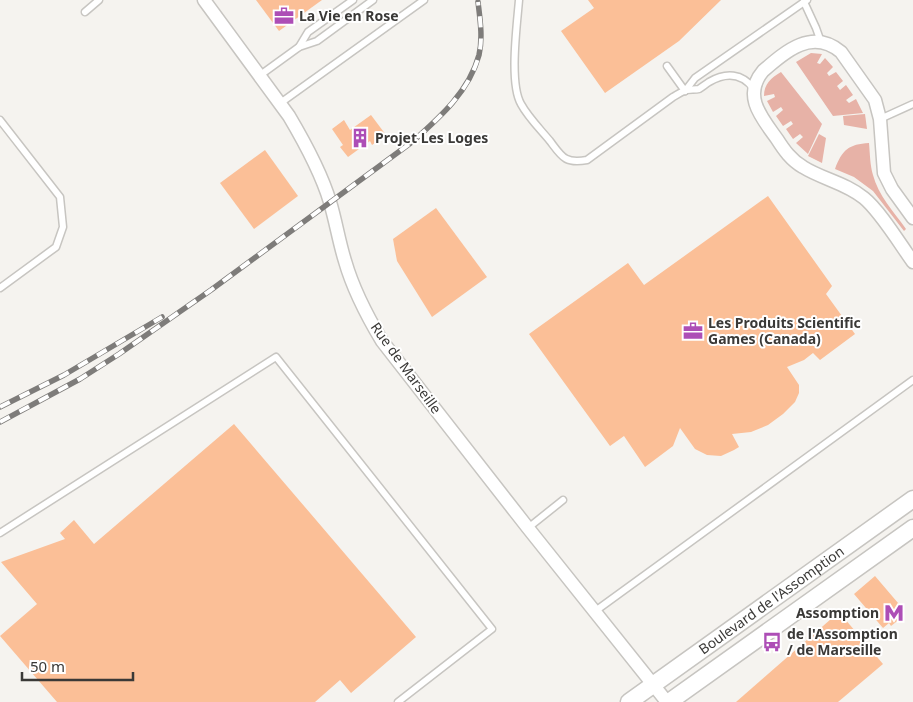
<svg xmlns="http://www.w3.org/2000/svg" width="913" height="702" font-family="'Noto Sans',sans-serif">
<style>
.green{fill:#e7b2a7}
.building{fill:#fbbf97}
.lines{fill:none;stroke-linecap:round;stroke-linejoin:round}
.service-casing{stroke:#c7c5c1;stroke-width:9}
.minor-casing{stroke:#c7c5c1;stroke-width:15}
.tertiary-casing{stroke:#c7c5c1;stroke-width:19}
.service{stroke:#fff;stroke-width:6}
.minor{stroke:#fff;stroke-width:12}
.tertiary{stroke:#fff;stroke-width:16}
.rail-casing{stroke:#7e7c7a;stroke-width:5.5}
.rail{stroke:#fff;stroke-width:4;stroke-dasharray:11;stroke-linecap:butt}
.labels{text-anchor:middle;stroke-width:4;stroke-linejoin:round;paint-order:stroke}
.poi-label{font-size:14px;font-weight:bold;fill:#3a3937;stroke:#fff;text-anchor:start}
.street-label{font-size:14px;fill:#3a3937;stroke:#fff}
</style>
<rect width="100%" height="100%" fill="#f5f3ef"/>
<g class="green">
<polygon points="811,53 822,54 817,63 820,64 825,58 833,67 827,73 829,76 836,72 843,81 837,86 840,90 846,85 853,95 846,100 849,103 856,99 863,113 833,116 796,62"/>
<path d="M 781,72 L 822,124 L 808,154 L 796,143 L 803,137 L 800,134 L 793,139 L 786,129 L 793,124 L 791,121 L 783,126 L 776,116 L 783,110 L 781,107 L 773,112 L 767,101 L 775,97 L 774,94 L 764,96 C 764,84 771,78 781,72 Z"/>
<polygon points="865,114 867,129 844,125 843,116"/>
<polygon points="819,134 826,138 822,163 808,156"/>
<path d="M 869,143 C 870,154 870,165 873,175 C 878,195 894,212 906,229 L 904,231 L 873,191 L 854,177 L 835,169 C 842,150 849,144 869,143 Z"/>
</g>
<g class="building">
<polygon points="256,0 322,0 279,31"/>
<polygon points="588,0 721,0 679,41 605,93 561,31 594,8"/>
<polygon points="371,115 386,135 372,145 370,141 348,157 340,147 343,145 332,129 344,120 350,130"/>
<polygon points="265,150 298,196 254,229 220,183"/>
<polygon points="768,196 830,283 832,286 826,294 855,334 820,360 813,353 804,360 787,367 799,385 799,393 795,402 783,414 768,425 751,432 732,434 739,447 734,450 721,456 707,455 695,449 680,428 673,446 645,467 624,436 610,446 529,334 628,263 644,285"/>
<polygon points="436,208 487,277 432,317 397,261 393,239"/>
<polygon points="234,424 416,637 351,693 340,680 315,702 57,702 0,636 37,604 1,562 65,539 60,533 74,520 94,544"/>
<polygon points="875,576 904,610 898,615 901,618 891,626 889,623 883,628 854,594"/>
<polygon points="839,612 883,664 838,702 736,702"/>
</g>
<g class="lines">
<defs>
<g id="service">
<path d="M 519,0 C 517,25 509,83 521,104 C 528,117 540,129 550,141 C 562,157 565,164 587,160 L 673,97 C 677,95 682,91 687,90 C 691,89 695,90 699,89 C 702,87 706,84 709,82 C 726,72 742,73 754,89"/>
<polyline points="804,2 816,28 821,42"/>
<polyline points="85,12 99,0"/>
<polyline points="299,47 308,32 353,0"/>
<polyline points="667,66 685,91"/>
<polyline points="259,76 299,47 317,41 373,0"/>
<polyline points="685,91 695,78 807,0"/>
<polyline points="279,104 424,0"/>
<polyline points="880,119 913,104"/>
<polyline points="0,120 60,197 63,227 56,247 0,288"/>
<polyline points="528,528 563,500"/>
<polyline points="0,533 276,357 492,629 398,702"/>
<polyline points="594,612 913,380"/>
</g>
<g id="minor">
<path d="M 204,0 L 289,116 C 305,143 321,172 330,202 C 336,222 339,242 345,261 C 353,289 367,316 382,341 L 528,528 L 667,702"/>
<path d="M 913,218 L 892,189 L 884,173 L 880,119 L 875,100 L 841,52 C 812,28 786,51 763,71 C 742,96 762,118 777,139 C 784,150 791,160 803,167 C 822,179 846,183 864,198 C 880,211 900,244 913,262"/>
</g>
<g id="tertiary">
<path id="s1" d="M 629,702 L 913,499"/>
<polyline points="669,702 913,528"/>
</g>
</defs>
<use href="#service" class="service-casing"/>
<use href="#minor" class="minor-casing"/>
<use href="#tertiary" class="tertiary-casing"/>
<use href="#service" class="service"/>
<use href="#minor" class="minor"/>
<use href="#tertiary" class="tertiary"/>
<defs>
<g id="rail">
<polyline points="0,407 64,375 162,317"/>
<path d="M 0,422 L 80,379 L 119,354 L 211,290 L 412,142 C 439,118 469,92 479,55 C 483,38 480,19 478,2"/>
</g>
</defs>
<use href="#rail" class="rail-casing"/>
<use href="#rail" class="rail"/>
</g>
<defs>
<symbol id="office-bare" viewBox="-9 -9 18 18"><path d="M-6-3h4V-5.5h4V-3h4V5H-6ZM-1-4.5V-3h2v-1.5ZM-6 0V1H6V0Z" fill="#ad4eb6" stroke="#fff" stroke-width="2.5" paint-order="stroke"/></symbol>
<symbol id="building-bare" viewBox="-9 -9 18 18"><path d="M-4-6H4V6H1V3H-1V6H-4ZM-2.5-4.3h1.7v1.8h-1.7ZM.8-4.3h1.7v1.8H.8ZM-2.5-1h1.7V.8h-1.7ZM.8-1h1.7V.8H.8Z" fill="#ad4eb6" stroke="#fff" stroke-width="2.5" paint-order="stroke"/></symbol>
<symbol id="metro-bare" viewBox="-9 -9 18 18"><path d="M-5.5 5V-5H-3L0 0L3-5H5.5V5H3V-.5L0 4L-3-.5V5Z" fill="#ad4eb6" stroke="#fff" stroke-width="2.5" paint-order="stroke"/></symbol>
<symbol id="bus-bare" viewBox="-9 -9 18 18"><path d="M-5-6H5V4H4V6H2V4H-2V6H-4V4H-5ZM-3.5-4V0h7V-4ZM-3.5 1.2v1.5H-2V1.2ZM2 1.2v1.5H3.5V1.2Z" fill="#ad4eb6" stroke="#fff" stroke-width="2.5" paint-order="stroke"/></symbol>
</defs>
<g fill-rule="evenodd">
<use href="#office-bare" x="270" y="2" width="28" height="28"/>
<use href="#building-bare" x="346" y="124" width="28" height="28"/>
<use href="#office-bare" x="679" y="317" width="28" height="28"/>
<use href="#metro-bare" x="880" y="599" width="28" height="28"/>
<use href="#bus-bare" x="758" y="628" width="28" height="28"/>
</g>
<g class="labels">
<g class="poi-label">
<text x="299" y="21">La Vie en Rose</text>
<text x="375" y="143">Projet Les Loges</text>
<text x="708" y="328">Les Produits Scientific<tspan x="708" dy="16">Games (Canada)</tspan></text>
<text x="879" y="618" text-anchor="end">Assomption</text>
<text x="787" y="639">de l'Assomption<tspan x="787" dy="16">/ de Marseille</tspan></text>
</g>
<g class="street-label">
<text transform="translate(406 368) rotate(54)" y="5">Rue de Marseille</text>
<text dy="5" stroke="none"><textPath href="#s1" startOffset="175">Boulevard de l'Assomption</textPath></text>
</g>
</g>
<path d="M22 672v8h111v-8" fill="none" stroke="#3a3937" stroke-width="2.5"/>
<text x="30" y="672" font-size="15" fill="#3a3937" stroke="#ffffff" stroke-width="4" paint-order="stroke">50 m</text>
</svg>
